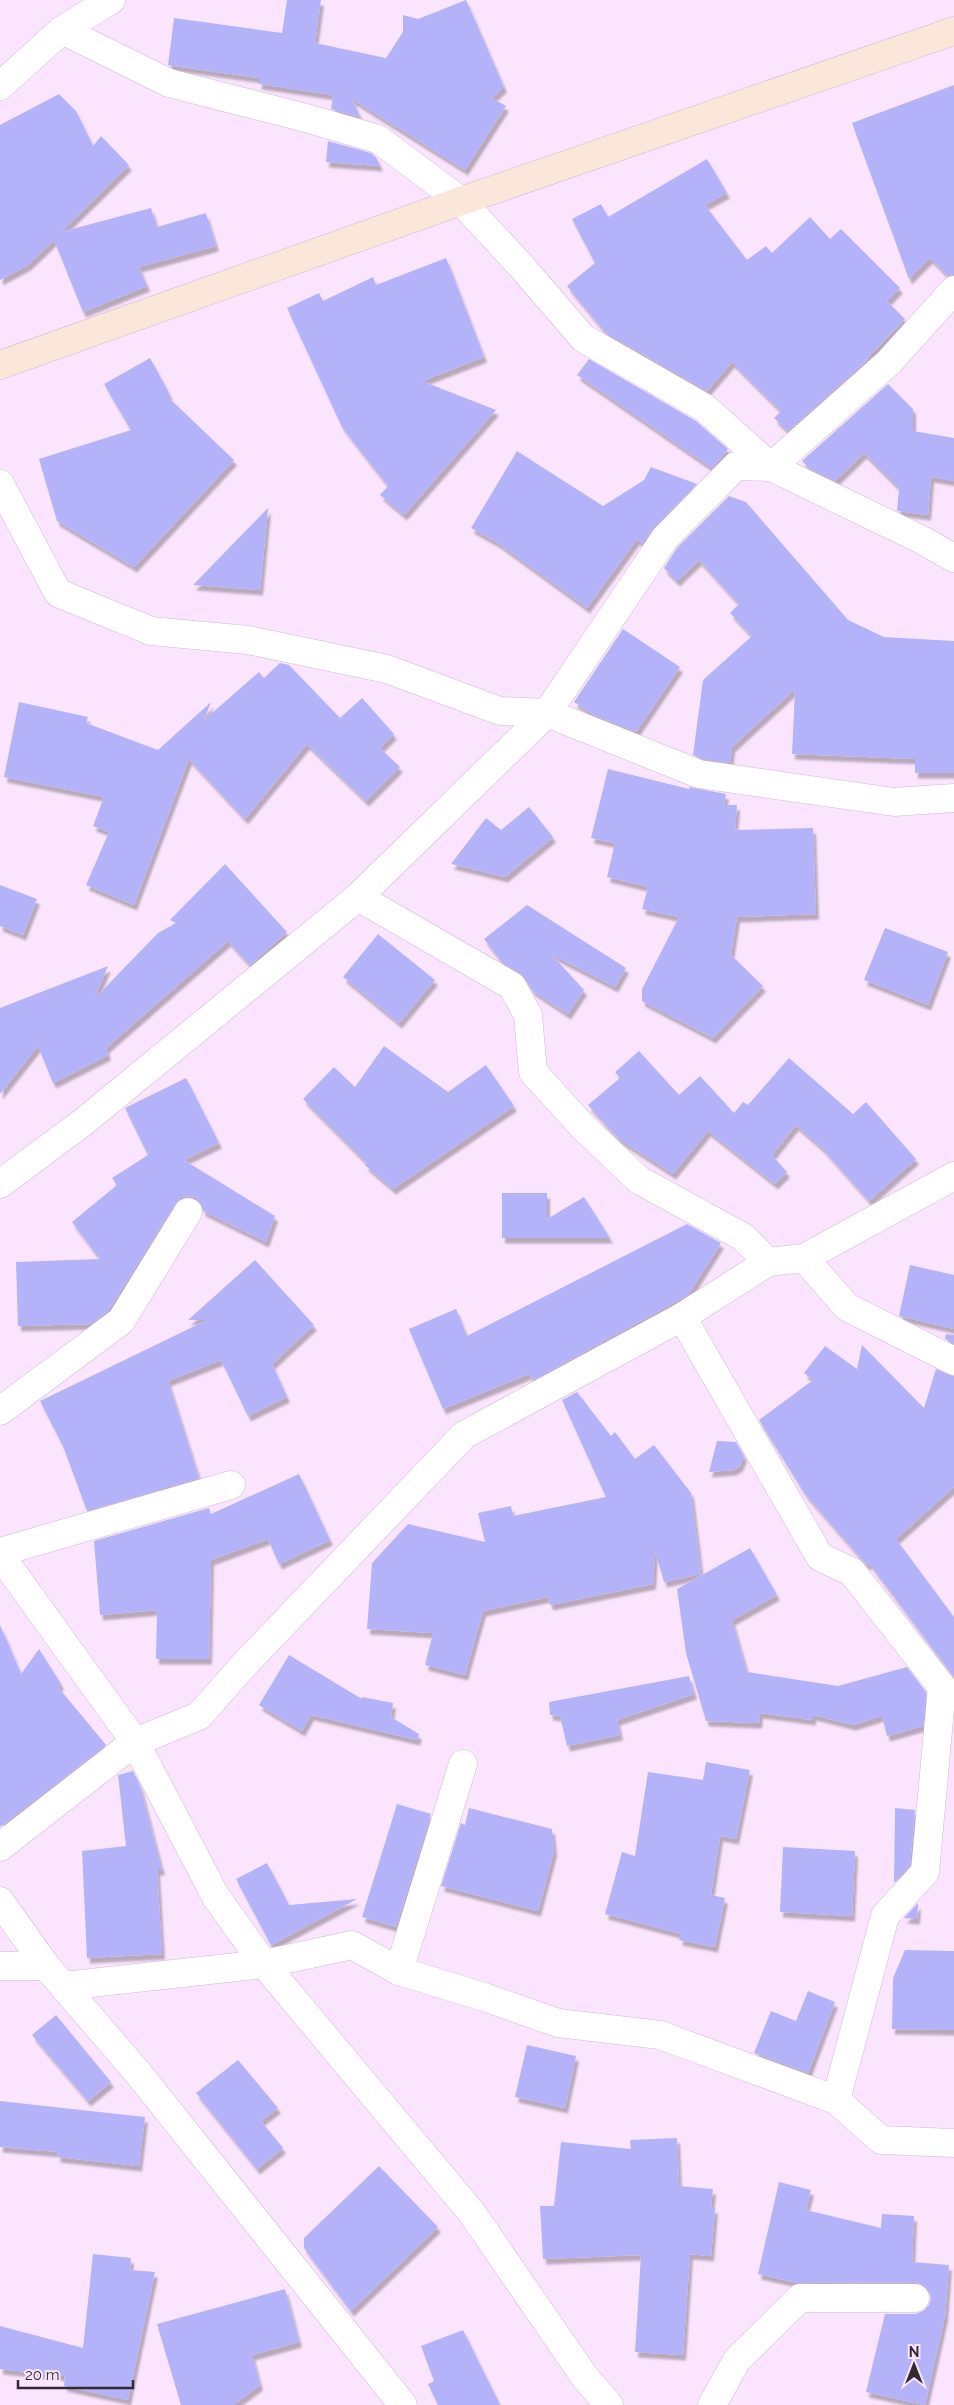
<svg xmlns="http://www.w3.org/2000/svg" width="954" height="2405" font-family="Raleway,sans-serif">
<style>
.building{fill:#b4b3f9;filter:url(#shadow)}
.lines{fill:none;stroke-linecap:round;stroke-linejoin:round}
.street-casing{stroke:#cfb9d2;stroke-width:29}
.secondary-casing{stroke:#cfb9d2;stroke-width:29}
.street{stroke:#fff;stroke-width:28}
.secondary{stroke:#fbe7da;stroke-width:28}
</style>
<defs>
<filter id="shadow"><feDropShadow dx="3" dy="5.5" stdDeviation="1" flood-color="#0004"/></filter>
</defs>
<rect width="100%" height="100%" fill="#fbe5fe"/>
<g class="building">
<polygon points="287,0 321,0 315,43 386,58 403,32 403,15 418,19 466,0 504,87 492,98 506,106 465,170 352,99 360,117 331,109 333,95 259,84 259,78 168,65 174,18 282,33"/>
<polygon points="954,85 954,275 948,276 930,258 909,279 852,123"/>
<polygon points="59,94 76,111 93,146 101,136 129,165 61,232 151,208 157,227 206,213 216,246 139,267 147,286 83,312 54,240 28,265 0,280 0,125"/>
<polygon points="328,141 371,153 376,157 380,166 326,162"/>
<polygon points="707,159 727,193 705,205 747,260 766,246 772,253 810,217 830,239 841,229 900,288 887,301 905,319 870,355 866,361 788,431 774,418 781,411 732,362 707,391 606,333 567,286 595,263 572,219 601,204 608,217"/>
<polygon points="446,258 484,357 422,381 496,410 404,515 380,495 388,486 342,427 287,308 319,293 323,301 373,277 376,285"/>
<polygon points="150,358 170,395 167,396 234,460 134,567 57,521 39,459 131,430 104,384"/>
<polygon points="589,359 696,421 728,449 712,468 577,375"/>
<polygon points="888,384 913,409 913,431 954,438 954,481 931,477 928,515 897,511 899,488 864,453 835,481 809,468 802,461"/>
<polygon points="517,451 603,506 644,480 651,467 697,484 654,527 642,544 637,539 587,608 498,543 471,528"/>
<polygon points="729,496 746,502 848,620 884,637 954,641 954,773 915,773 915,759 792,754 795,689 732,747 730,763 703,759 693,755 703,680 752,636 730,613 739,604 699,560 677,581 664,568 677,548"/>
<polygon points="268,508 260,590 193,585"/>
<polygon points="623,629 680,667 636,732 594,715 574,702"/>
<polygon points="280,663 289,665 340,718 362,698 394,734 380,748 400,767 366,801 307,744 245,819 189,759 134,905 86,885 109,832 93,826 104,797 4,777 19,702 88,717 86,723 158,750 211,702 204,720 259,672 264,678"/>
<polygon points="608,769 689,789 689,787 726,794 724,805 737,805 735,830 813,828 816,914 737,917 731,955 763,986 713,1038 642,1001 642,989 679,917 642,909 648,887 607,877 615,843 591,838"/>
<polygon points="529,807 553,837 505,877 451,864 486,818 501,830"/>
<polygon points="225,864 287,932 250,965 228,941 106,1048 108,1055 53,1083 38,1046 0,1094 0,1008 108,966 94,999 158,933 176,923 170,920"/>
<polygon points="0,885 37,899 23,935 0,926"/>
<polygon points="527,905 626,968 615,987 551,954 584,990 568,1014 533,991 520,973 502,962 484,939"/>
<polygon points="885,928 948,952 928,1005 864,980"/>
<polygon points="378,934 435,980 399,1023 343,977"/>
<polygon points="384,1046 448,1092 486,1065 514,1106 393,1189 365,1165 367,1163 303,1099 334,1067 355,1087"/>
<polygon points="639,1051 679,1095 700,1076 734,1113 743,1102 748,1105 789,1058 853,1114 866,1102 916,1159 869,1201 822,1148 796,1125 772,1155 787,1172 775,1184 708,1131 673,1174 619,1139 588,1105 620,1078 615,1072"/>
<polygon points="186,1078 219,1143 184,1160 275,1216 266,1242 203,1211 201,1204 196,1198 189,1196 181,1198 175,1204 108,1311 91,1324 18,1326 16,1262 100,1259 72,1222 117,1185 112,1178 148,1155 125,1108"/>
<polygon points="502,1193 547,1193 547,1219 584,1197 610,1238 502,1238"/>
<polygon points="687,1224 721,1243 688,1295 533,1380 529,1374 443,1409 409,1329 456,1309 467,1336"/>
<polygon points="255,1260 314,1325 272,1364 287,1397 248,1416 221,1360 168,1381 199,1478 87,1511 63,1446 40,1401 207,1320 188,1320"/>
<polygon points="910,1265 954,1275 954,1329 899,1316"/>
<polygon points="946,1334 954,1335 954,1344 945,1339"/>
<polygon points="862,1345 924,1408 936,1369 954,1376 954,1487 896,1539 954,1617 954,1677 869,1563 867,1565 805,1494 759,1420 813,1380 804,1373 825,1346 857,1369"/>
<polygon points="577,1392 611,1436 615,1432 635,1459 654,1445 691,1493 701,1574 664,1582 655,1551 653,1584 550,1605 548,1597 483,1611 465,1675 425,1665 433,1633 367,1629 372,1563 408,1524 485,1542 478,1513 511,1506 513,1516 606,1497 562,1400"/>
<polygon points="717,1441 736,1442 744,1456 740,1466 733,1470 709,1472"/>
<polygon points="299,1474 330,1540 279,1564 268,1539 211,1560 209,1659 156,1659 157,1610 100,1615 94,1541 209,1508 211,1514"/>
<polygon points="750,1548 777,1595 732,1620 747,1672 838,1686 907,1667 926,1692 923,1726 887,1736 882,1716 853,1725 813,1715 813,1720 760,1713 759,1723 706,1721 686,1653 677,1589"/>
<polygon points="0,1625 21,1674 39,1649 61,1684 58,1687 106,1745 0,1827"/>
<polygon points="289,1655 362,1699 362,1697 393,1703 391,1717 419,1734 417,1740 311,1715 302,1731 259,1705"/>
<polygon points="689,1676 694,1694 617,1720 620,1735 567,1746 560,1716 550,1715 549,1702"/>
<polygon points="706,1762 750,1770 736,1839 720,1836 711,1895 725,1898 715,1947 679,1940 681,1934 605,1914 622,1852 635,1856 648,1772 703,1780"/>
<polygon points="133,1771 140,1786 162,1870 157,1870 162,1954 87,1958 82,1851 126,1846 118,1775"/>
<polygon points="397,1804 431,1814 396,1927 362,1917"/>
<polygon points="469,1808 552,1829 554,1851 538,1911 441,1886 461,1823 465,1825"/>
<polygon points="895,1808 915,1810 910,1865 894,1883"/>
<polygon points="783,1847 855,1851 852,1916 780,1912"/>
<polygon points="267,1863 289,1905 357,1899 271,1945 236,1879"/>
<polygon points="918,1903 917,1919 904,1918"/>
<polygon points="905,1950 954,1951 954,2030 892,2029 893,1978"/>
<polygon points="808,1991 835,2002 808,2073 754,2053 771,2011 796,2021"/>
<polygon points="56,2015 111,2082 88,2101 32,2035"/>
<polygon points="527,2045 576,2056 565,2108 515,2097"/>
<polygon points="238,2060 278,2108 261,2121 283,2148 257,2169 196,2093"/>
<polygon points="0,2101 145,2117 139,2166 57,2157 58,2152 0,2147"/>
<polygon points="677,2138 679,2186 713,2189 711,2208 715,2208 711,2256 690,2254 683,2355 635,2352 641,2255 543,2259 540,2206 554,2206 561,2142 631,2149 630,2140"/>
<polygon points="379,2166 438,2227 351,2311 304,2248 304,2238"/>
<polygon points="779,2182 811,2190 806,2210 881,2228 882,2214 914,2216 912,2262 949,2265 945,2316 925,2405 866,2392 885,2314 915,2314 923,2311 929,2305 931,2298 929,2291 923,2285 915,2282 798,2283 758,2274"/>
<polygon points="93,2254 131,2258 130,2270 155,2272 128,2400 64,2386 65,2376 0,2369 0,2326 83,2348"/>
<polygon points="285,2289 299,2342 252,2355 260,2385 233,2405 181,2405 157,2324"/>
<polygon points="463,2330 500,2405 438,2405 428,2384 434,2381 421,2346"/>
</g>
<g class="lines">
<defs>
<g id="street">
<polyline points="62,30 169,83 306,118 378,139 461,201 522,267 583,338 705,408 771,467 922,540 954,558"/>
<polyline points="0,86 62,30 111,0"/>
<polyline points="0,484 58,593 151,631 248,640 387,669 500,711 547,713 699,774 894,802 954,798"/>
<polyline points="358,897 512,986 528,1015 533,1072 584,1128 639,1180 743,1237 768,1262"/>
<polyline points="0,1184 82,1123 358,897 547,713 665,538 736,466 771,467 889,362 954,290"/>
<polyline points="804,1258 847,1307 954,1361"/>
<polyline points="682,1317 820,1557 852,1572 942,1687 925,1872 885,1916 836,2100"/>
<polyline points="0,1411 121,1321 188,1212"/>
<polyline points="0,1552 231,1485"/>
<polyline points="0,1555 135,1742 216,1897 264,1964 472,2213 584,2376 609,2405"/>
<polyline points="0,1847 135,1742 199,1716 243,1666 464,1435 682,1317 768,1262 804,1258 954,1176"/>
<polyline points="0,1901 46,1966 138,2073 403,2405"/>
<polyline points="0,1966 46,1966"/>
<polyline points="399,1971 463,1764"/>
<polyline points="64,1986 264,1964 352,1945 399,1971 484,1997 558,2023 660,2035 836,2100 881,2140 954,2143"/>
<polyline points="712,2405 737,2360 800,2298 915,2298"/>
</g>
<polyline id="secondary" points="0,365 461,201 954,31"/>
</defs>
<use href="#street" class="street-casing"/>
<use href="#secondary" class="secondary-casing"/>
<use href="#street" class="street"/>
<use href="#secondary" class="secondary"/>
</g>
<g transform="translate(914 2365)" stroke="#fbe5fe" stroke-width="4" paint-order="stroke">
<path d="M0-4L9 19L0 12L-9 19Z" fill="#322a33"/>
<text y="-8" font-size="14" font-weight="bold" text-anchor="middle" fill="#322a33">N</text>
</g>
<path d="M18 2380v8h115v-8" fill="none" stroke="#322a33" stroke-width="2.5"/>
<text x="25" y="2380" font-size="15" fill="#322a33" stroke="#fbe5fe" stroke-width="4" paint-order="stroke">20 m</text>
</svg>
